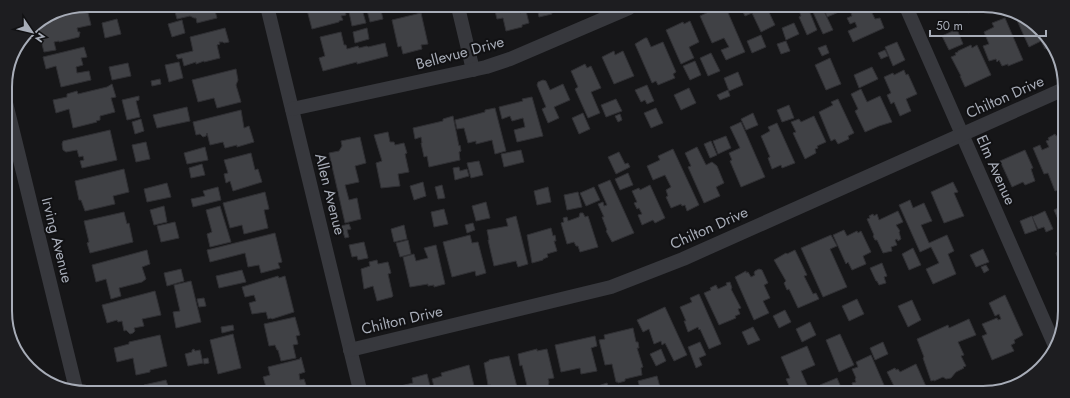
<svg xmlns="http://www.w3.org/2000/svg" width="1070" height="398" font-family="Jost,sans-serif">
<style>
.building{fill:#404145;stroke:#303034}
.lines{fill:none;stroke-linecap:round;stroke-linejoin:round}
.street{stroke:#37383d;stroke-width:14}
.labels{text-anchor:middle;stroke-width:4;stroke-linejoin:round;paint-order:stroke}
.street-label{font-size:15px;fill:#a8adb8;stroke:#111113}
.rim{fill:none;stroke:#a8adb8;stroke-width:2}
</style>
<rect width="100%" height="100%" fill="#161618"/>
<g class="building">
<polygon points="86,5 91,25 77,28 78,32 80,32 79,37 59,42 59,41 54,42 56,50 44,52 37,25 33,26 33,25 56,11"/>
<polygon points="173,5 217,6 218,10 215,11 217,18 197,23 196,18 194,18 190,16 177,19"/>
<polygon points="306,6 344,6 346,15 341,16 343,20 339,21 339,22 312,29"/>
<polygon points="352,6 361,6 366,23 352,26 349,12 353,11"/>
<polygon points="396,6 409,7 397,10"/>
<polygon points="380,7 383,19 370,22 367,10"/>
<polygon points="494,7 518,7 520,13 526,11 529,23 522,25 522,27 506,31 503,18 497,19"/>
<polygon points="537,7 550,7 552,14 539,17"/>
<polygon points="561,7 573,7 562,10"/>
<polygon points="717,8 726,8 745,52 726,60 721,50 729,47 724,38 712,43 700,16"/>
<polygon points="741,8 767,8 775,25 761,32 752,13 745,16"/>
<polygon points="798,8 808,8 817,30 807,35 799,17 801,16"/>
<polygon points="811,8 823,9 833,30 823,34"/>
<polygon points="824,9 846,9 827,17"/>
<polygon points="861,9 875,9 871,11 875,19 880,18 884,28 853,42 848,31 857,27 855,22 850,24 847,18 852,16 851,13"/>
<polygon points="966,9 977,9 968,13"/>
<polygon points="421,13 428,44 421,45 422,49 403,54 401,46 398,47 392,20"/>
<polygon points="1017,15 1048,37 1052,46 1045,49 1041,41 1029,47 1015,16"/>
<polygon points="1005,18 1023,60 1008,66 1008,64 1002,66 999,60 997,62 996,59 989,61 983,46 989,44 984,32 994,27 992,23"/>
<polygon points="117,19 121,34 105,38 102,23"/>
<polygon points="182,20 185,33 172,37 168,24"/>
<polygon points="690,21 699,42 689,47 694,58 681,64 666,30 683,22 684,24"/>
<polygon points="794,23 799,34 786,40 782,28"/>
<polygon points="225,28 229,42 224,43 223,42 219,42 220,44 217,45 220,58 204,62 204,61 196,64 196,62 184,66 182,58 178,59 176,55 193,51 190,37"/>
<polygon points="367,28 369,39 355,43 353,32"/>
<polygon points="957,29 963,44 949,50 942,36"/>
<polygon points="341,32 344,45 346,45 347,49 358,46 359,48 367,46 368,47 385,43 388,56 357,64 357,62 323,71 319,58 325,56 320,37"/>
<polygon points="761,35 766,47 752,53 747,41"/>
<polygon points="645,38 647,38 651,47 663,42 676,72 673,74 675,78 658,85 656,81 652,83 635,44"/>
<polygon points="786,41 790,51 781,54 777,44"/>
<polygon points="897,42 905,60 893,66 885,47"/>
<polygon points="826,45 829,53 822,56 818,48"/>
<polygon points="971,45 972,48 977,45 991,75 965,87 960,76 961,76 951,57 956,55 955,53 958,52 958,51"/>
<polygon points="84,47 87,57 81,58 83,65 76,67 77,73 89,71 91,80 61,87 56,66 46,69 43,57"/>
<polygon points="885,50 888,56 881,59 878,53"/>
<polygon points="614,51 615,55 623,51 634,76 614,84 602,57"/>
<polygon points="711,53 720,71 708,76 700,58"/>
<polygon points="830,58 841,84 826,90 815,65"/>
<polygon points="695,61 701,75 690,80 683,66"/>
<polygon points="179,62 183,78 169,82 165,65"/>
<polygon points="128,63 131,76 112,80 109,67"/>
<polygon points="585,64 587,68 591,66 601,88 591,92 600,113 588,118 575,89 578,87 571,71"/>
<polygon points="872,67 878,79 859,88 854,75"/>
<polygon points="236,69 238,80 236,85 241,102 217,108 214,98 198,102 192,80"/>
<polygon points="904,70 906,75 908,74 917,94 906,99 911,111 900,116 894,102 891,104 887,95 891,93 884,77 893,73 894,75"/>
<polygon points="738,72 743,85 729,91 724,78"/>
<polygon points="160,79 161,84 152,86 151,81"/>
<polygon points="543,80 546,81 550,90 563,84 570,100 554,107 559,118 548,123 542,109 546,107 537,85 538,82"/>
<polygon points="112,84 116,97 111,98 115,112 100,116 100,120 96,121 97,122 73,128 69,109 56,113 53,100 67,97 67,94 77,91 78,94 107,87"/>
<polygon points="647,85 654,101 647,104 645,100 641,102 635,90"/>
<polygon points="689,88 696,103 681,110 674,95"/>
<polygon points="861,89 867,102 880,96 892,122 879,126 865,132 855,111 858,109 851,94"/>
<polygon points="728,90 730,96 720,100 717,95"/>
<polygon points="139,96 139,100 136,101 140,117 127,120 122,100"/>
<polygon points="532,97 543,136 517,142 514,130 525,127 523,118 512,121 510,116 502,119 499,107 523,101 522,99"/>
<polygon points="616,99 622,111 606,117 601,105"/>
<polygon points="838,99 854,133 848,136 849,139 838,144 835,139 831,141 819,112 833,105 831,102"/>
<polygon points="789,105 794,118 782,122 777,110"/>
<polygon points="187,107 190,121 157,128 153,115"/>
<polygon points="495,108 506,151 495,154 492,140 476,144 476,141 468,143 464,128 457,129 455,120 485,112 485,110"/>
<polygon points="656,108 663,123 651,128 644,113"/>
<polygon points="241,110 244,128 249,126 254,142 237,147 237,145 225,148 223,142 210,145 207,133 206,136 203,137 200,134 196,135 193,122"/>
<polygon points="583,113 590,129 579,134 572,118"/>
<polygon points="753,113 758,125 746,130 741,119"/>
<polygon points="620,114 622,120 618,122 615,116"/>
<polygon points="453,116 459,146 460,145 461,151 459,152 460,160 429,167 427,156 424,157 421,143 422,143 421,137 415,139 413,128 443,121 443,119"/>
<polygon points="814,116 826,142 817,146 818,148 815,149 816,153 805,159 793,133 796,132 791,122 799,119 801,122"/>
<polygon points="141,119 144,131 135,134 132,122"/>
<polygon points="741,122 765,177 741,187 730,161 732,160 729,153 740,148 730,127"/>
<polygon points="777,123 795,163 782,168 781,165 772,169 768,158 770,157 761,136 770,131 768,127"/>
<polygon points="110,130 117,160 82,168 80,161 84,160 83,156 79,157 77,150 66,152 63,150 62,144 63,141"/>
<polygon points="388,132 390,142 394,142 395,145 404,143 407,153 405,154 409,172 398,174 400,186 381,188 376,163 382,161 374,135"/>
<polygon points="1055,134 1056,136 1058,135 1063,147 1063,188 1055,191 1048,173 1044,174 1033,148 1040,145 1042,150 1049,147 1046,141 1049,140 1048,138"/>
<polygon points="726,136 731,148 718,154 713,141"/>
<polygon points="360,137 366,163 355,166 359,182 345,185 349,200 357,198 361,219 345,223 329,153 339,151 342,146 341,141"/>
<polygon points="711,141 717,155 710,158 704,144"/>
<polygon points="146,142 150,159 136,162 132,145"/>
<polygon points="205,147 208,160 187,164 184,153"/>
<polygon points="697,147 706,165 712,162 717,166 724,183 716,187 720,196 704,203 688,167 691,166 685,153"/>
<polygon points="673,149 699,205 687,211 685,205 682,206 681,204 671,208 666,197 668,196 666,190 671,187 665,175 653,180 647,166 660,160 658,156"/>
<polygon points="521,150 524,162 504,167 501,154"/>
<polygon points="1025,150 1033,168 1031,169 1035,181 1025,185 1023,182 1012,187 1000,161"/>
<polygon points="619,152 625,164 628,163 630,167 616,174 608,157"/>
<polygon points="251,153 255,170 258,169 262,182 233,191 230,181 226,183 224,174 228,173 224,160"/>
<polygon points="479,161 483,175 471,178 467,163"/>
<polygon points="202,164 205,175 191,178 189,168"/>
<polygon points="459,167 460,171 467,169 469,176 455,180 453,168"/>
<polygon points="124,169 129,192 113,196 115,204 85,211 81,200 79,200 75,181"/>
<polygon points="628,173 633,185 620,190 615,179"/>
<polygon points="610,180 634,233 612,242 606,231 607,230 602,217 604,217 598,204 603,202 604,206 607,205 598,185"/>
<polygon points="423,182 426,196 414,200 410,186"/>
<polygon points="953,182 958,192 954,193 964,216 944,223 931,192"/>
<polygon points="167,183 171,197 147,202 144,189"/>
<polygon points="442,185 445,198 438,199 435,187"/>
<polygon points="650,185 665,218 655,223 653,220 642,225 638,215 642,214 639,208 637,209 634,203 637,202 632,191 639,188 640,190"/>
<polygon points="218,187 221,200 193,207 191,199 205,196 203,191"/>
<polygon points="548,187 551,202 537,205 534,191"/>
<polygon points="594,187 600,200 586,206 580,193"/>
<polygon points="265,192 269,209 264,210 268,228 244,234 242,225 230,228 223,203"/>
<polygon points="578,192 582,207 567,210 564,195"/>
<polygon points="910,200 913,208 924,203 932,221 921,225 929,243 947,235 954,251 948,254 956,274 933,284 926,269 939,263 931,247 920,252 899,205"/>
<polygon points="486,202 490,218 476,221 472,206"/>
<polygon points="164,206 167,222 154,225 150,210"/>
<polygon points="220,206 231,242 210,247 207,234 212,232 206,210"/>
<polygon points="1062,206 1062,226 1061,226 1054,210"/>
<polygon points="444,209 448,224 434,227 431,212"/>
<polygon points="898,211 903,222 896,225 900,231 899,232 901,239 898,241 897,239 895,240 897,245 891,247 892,251 883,253 877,240 875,240 873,236 874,235 867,219 870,218 869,216 873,214 874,216 877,214 879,220"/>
<polygon points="1045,211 1053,229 1046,232 1044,227 1038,229 1032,217"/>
<polygon points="124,212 127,224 129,223 133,242 90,253 87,243 89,242 84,221"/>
<polygon points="580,213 583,213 585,217 588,216 598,247 580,252 578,246 576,246 574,242 567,244 561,223 564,222 563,218 567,217 568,221 579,217"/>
<polygon points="516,216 528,264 518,267 516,261 494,266 488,240 489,240 487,230 508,226 506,219"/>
<polygon points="1032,216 1037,230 1025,234 1020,221"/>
<polygon points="175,222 179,238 161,242 157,226"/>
<polygon points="473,223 475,230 467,233 465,225"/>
<polygon points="349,224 351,229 347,230 349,237 345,238 341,226"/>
<polygon points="404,225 407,239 394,242 391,229"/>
<polygon points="551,228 553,236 555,235 556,241 554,241 557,251 547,254 548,257 543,259 543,260 532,263 527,235"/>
<polygon points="844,230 847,236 857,231 858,233 861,231 871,252 863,256 866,264 852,270 848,262 846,264 833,235"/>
<polygon points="275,233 282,262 278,263 280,268 261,273 259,265 248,267 245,253 210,262 207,250"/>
<polygon points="470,235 472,243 478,242 486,273 476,276 475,271 452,277 443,242"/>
<polygon points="831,235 837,246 830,249 847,287 823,297 801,248"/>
<polygon points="408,240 411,254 400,257 396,243"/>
<polygon points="364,242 368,258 358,260 357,256 352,257 349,245"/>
<polygon points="436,245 445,284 434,287 434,285 428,286 428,284 410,287 403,257 414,254 416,261 428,258 424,248"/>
<polygon points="913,248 921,265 909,270 902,254"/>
<polygon points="983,249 989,262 976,267 970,255"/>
<polygon points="147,250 150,264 142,267 146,279 142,282 119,288 121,296 111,299 106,279 96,282 92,265"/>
<polygon points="795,250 807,275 804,276 813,294 816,293 819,299 798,308 789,289 787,290 784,283 786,281 774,260 786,253 787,254"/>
<polygon points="1062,250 1062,269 1056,253"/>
<polygon points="377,260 378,264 388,262 391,273 388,274 393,296 392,297 377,301 373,286 364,289 361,269 370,266 369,262"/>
<polygon points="882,263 887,276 884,277 886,283 879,285 877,281 876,281 870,268"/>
<polygon points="986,265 989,270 984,273 981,267"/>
<polygon points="181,269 184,281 167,286 164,273"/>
<polygon points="759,269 762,270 768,283 764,285 770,298 763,301 769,313 754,320 735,277 746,271 746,273 748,272 751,277 755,275 754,273 755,271"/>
<polygon points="242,270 246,282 219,288 216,276"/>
<polygon points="278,276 279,278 285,276 294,312 272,319 271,318 268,319 266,312 252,314 249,303 256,301 254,295 245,297 242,287"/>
<polygon points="191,281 201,322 176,328 173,312 180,311 174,285"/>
<polygon points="730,282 732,288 731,289 741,308 738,309 740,314 735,316 736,318 719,325 704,293 711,290 710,288 716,285 718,289 727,285 726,283"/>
<polygon points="155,291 161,315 142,319 144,326 134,328 135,331 133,333 130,334 126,330 124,331 122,321 118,322 117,320 107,323 102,305"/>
<polygon points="699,294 721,344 709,349 700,329 699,330 698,327 688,332 684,321 686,321 680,307 692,302 690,298"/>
<polygon points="1005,295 1023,335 1014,340 1015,343 1011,345 1014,351 992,360 982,336 987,334 982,324 997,318 998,320 1001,319 999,314 995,316 989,303"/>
<polygon points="204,298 206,306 199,307 197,299"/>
<polygon points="1061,298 1061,308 1058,300"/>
<polygon points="857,299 864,314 849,321 842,306"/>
<polygon points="912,300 921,320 908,327 898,306"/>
<polygon points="665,307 687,355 674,361 665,343 662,345 661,341 654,344 649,329 643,332 637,320"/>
<polygon points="785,310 791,322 779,328 773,316"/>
<polygon points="295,317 300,335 296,336 298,344 293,345 296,358 281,361 278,350 277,350 275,345 269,346 264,324"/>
<polygon points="969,319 976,335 958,342 964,355 961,356 966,366 963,367 964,368 956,372 951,378 946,379 943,377 934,381 934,380 931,381 923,358 924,357 917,339 948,325 949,328"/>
<polygon points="810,322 816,335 802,342 796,329"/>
<polygon points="233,325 234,330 222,333 221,327"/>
<polygon points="753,327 760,340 748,345 742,332"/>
<polygon points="11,328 14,338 12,339 7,329"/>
<polygon points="633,328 636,342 638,342 639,348 637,348 643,367 641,368 642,375 625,379 625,381 618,383 618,382 616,382 612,364 605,365 599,340 605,339 604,335"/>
<polygon points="233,334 241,368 218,374 210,340"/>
<polygon points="840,334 854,365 839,372 826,340"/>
<polygon points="160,335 167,366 150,370 150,372 136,375 133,358 117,362 114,348 129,344 129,342"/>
<polygon points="595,336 597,346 591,348 597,371 581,374 580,368 561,372 555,345"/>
<polygon points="700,342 706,355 699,358 702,365 696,368 688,347"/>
<polygon points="883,342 888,354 875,360 870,348"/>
<polygon points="807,346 815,365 801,371 808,387 797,392 792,392 786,379 790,378 781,357"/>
<polygon points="194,349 195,351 200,350 203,363 188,366 185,354 192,352 192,350"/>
<polygon points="537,349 537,351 547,349 554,378 548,379 549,382 548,386 528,390 522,365 520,366 518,354"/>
<polygon points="661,349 666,361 656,366 650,354"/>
<polygon points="871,355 887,392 855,392 852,383 856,382 855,379 856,378 852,369 858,367 856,362"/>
<polygon points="509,356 518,391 493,391 491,385 488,385 484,363 489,361 489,360"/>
<polygon points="301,357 305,372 299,374 300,380 304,379 307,388 299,390 273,390 273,388 267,390 263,377 270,375 268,367 300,359 300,358"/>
<polygon points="208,358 209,363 204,364 203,359"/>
<polygon points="916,364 928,391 925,393 897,392 887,372 895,368 896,370 898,369 900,372"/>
<polygon points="469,365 475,390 435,390 432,379 442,376 441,373"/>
<polygon points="427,374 431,390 389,390 388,389 413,383 412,378"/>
<polygon points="657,376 661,391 641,391 638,381"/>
<polygon points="837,378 843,392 823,392 820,385"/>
<polygon points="166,380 169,389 131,389 145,386 144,385"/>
<polygon points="607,383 610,391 595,391 595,387"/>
<polygon points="563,386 564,391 550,391 549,390"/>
</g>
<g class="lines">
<g class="street">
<polyline points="267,6 360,390"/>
<polyline points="458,7 473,70"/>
<polyline points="907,9 1055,346"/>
<polyline points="5,99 76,389"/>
<polyline points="292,109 486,67 510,59 629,8"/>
<polyline points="350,350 611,287 683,259 1064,89"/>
</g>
</g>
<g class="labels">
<g class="street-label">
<text transform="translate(460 53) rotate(-15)" y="5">Bellevue Drive</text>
<text transform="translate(1005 97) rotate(-24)" y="5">Chilton Drive</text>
<text transform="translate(996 170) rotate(66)" y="5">Elm Avenue</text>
<text transform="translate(330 194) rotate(76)" y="5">Allen Avenue</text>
<text transform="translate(709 228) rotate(-24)" y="5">Chilton Drive</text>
<text transform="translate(57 240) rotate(76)" y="5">Irving Avenue</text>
<text transform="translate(402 320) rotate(-13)" y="5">Chilton Drive</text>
</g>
</g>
<path d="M0 0H1070V398H0ZM87 12H983A75 75 0 0 1 1058 87V311A75 75 0 0 1 983 386H87A75 75 0 0 1 12 311V87A75 75 0 0 1 87 12Z" fill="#1d1d20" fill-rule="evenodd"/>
<path class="rim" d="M87 12H983A75 75 0 0 1 1058 87V311A75 75 0 0 1 983 386H87A75 75 0 0 1 12 311V87A75 75 0 0 1 87 12Z"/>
<g transform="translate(32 32) rotate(125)" stroke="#111113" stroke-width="3" paint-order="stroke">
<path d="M0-3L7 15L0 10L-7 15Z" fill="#a8adb8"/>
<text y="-6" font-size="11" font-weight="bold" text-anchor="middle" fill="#a8adb8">N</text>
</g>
<path d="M930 30v6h116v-6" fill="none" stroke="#a8adb8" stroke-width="2"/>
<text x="936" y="30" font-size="12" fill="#a8adb8" stroke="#111113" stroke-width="3" paint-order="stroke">50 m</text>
</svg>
